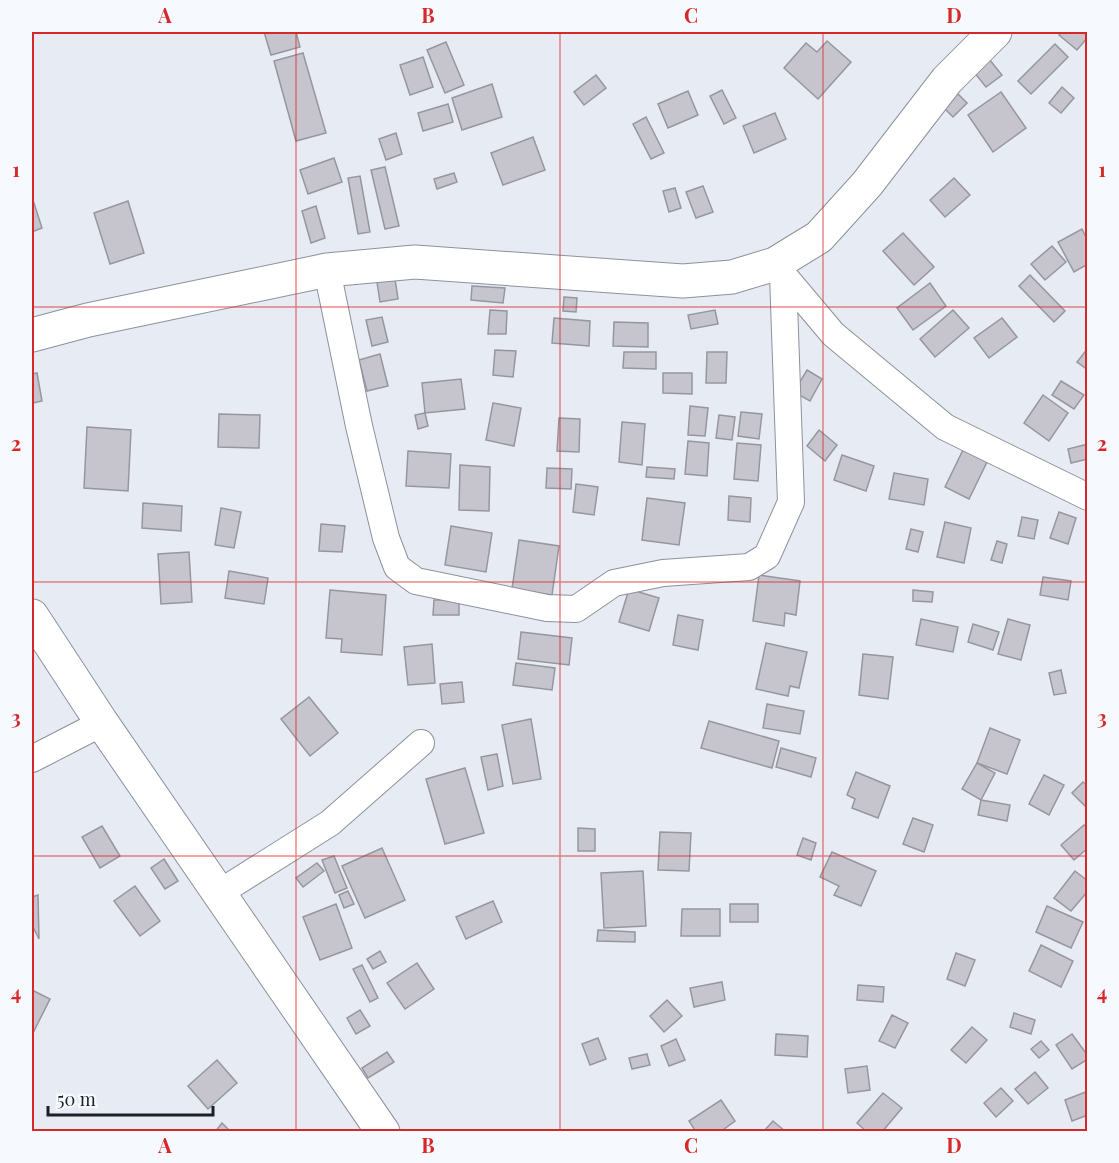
<svg xmlns="http://www.w3.org/2000/svg" width="1119" height="1163" font-family="'Playfair Display',serif">
<style>
.building{fill:#c6c5ce;stroke:#97969f;stroke-width:1.5}
.lines{fill:none;stroke-linecap:round;stroke-linejoin:round}
.street-casing{stroke:#8d9199;stroke-width:28}
.secondary-casing{stroke:#8d9199;stroke-width:35}
.street{stroke:#fff;stroke-width:26}
.secondary{stroke:#fff;stroke-width:33}
.grid{fill:none;stroke:#d62828;stroke-width:1.5;stroke-opacity:0.55}
.neatline{fill:none;stroke:#d62828;stroke-width:2}
.grid-label{font-size:20px;text-anchor:middle;font-weight:bold;fill:#d62828}
</style>
<rect width="100%" height="100%" fill="#e7ecf4"/>
<g class="building">
<polygon points="264,32 296,32 300,47 271,55"/>
<polygon points="1062,32 1088,32 1088,37 1077,50 1059,35"/>
<polygon points="827,41 851,62 818,99 784,68 806,43 817,52"/>
<polygon points="446,42 464,85 445,93 427,50"/>
<polygon points="1055,44 1068,57 1031,94 1018,81"/>
<polygon points="303,53 326,133 296,141 274,61"/>
<polygon points="985,54 1002,75 986,87 969,66"/>
<polygon points="423,57 433,87 410,95 400,65"/>
<polygon points="596,75 606,88 584,105 574,92"/>
<polygon points="492,84 502,117 462,130 452,98"/>
<polygon points="950,86 967,103 953,117 936,100"/>
<polygon points="1062,87 1074,98 1061,113 1049,103"/>
<polygon points="722,90 736,118 724,124 710,96"/>
<polygon points="688,91 698,115 668,128 658,104"/>
<polygon points="1001,92 1026,128 993,152 968,115"/>
<polygon points="448,104 453,122 423,131 418,113"/>
<polygon points="775,113 786,139 754,153 743,126"/>
<polygon points="646,117 664,153 651,159 633,124"/>
<polygon points="396,133 402,154 386,160 379,139"/>
<polygon points="533,137 545,170 503,185 491,153"/>
<polygon points="334,158 342,182 308,194 300,170"/>
<polygon points="385,167 399,226 385,229 371,170"/>
<polygon points="454,173 457,182 437,189 434,179"/>
<polygon points="360,176 370,232 358,234 348,178"/>
<polygon points="954,178 970,195 945,217 930,200"/>
<polygon points="703,186 713,212 696,218 686,192"/>
<polygon points="675,188 681,208 669,212 663,191"/>
<polygon points="32,197 42,228 32,232"/>
<polygon points="128,201 144,253 110,264 94,213"/>
<polygon points="316,206 325,238 311,243 302,211"/>
<polygon points="1082,229 1088,241 1088,264 1074,272 1058,242"/>
<polygon points="903,233 934,267 914,285 883,251"/>
<polygon points="1052,246 1066,262 1045,280 1031,264"/>
<polygon points="1030,275 1065,311 1054,322 1019,286"/>
<polygon points="395,279 398,299 380,302 377,282"/>
<polygon points="930,283 946,306 913,330 897,308"/>
<polygon points="472,286 505,288 503,303 471,300"/>
<polygon points="564,297 577,298 576,312 563,311"/>
<polygon points="490,310 507,311 506,334 488,334"/>
<polygon points="715,310 718,324 691,329 688,315"/>
<polygon points="953,310 969,328 935,357 920,339"/>
<polygon points="382,317 388,342 372,346 366,320"/>
<polygon points="554,318 590,321 589,346 552,343"/>
<polygon points="1002,318 1017,337 989,358 974,338"/>
<polygon points="614,322 648,323 648,347 613,346"/>
<polygon points="1088,348 1088,370 1077,362"/>
<polygon points="495,350 516,351 513,377 493,375"/>
<polygon points="624,352 656,352 656,369 623,368"/>
<polygon points="707,352 727,352 726,383 706,383"/>
<polygon points="380,354 388,386 367,391 359,360"/>
<polygon points="807,370 822,379 810,401 794,392"/>
<polygon points="37,373 42,401 33,403 32,374"/>
<polygon points="663,373 692,373 692,394 663,393"/>
<polygon points="461,379 465,409 425,413 422,383"/>
<polygon points="1061,381 1084,395 1074,409 1052,395"/>
<polygon points="1043,395 1068,413 1049,441 1024,423"/>
<polygon points="493,403 521,408 514,446 486,440"/>
<polygon points="690,406 708,408 705,436 688,435"/>
<polygon points="741,412 762,414 759,439 738,436"/>
<polygon points="425,413 428,426 418,429 415,415"/>
<polygon points="219,414 260,415 259,448 218,447"/>
<polygon points="719,415 735,417 732,440 716,438"/>
<polygon points="559,418 580,419 579,452 557,451"/>
<polygon points="622,422 645,424 642,465 619,462"/>
<polygon points="87,427 131,430 128,491 84,488"/>
<polygon points="819,430 837,445 825,461 807,446"/>
<polygon points="688,441 709,443 707,476 685,474"/>
<polygon points="737,443 761,445 758,481 734,479"/>
<polygon points="1088,444 1088,459 1071,463 1068,449"/>
<polygon points="963,450 987,462 969,499 945,487"/>
<polygon points="408,451 451,454 449,488 406,486"/>
<polygon points="842,455 874,466 866,491 834,480"/>
<polygon points="460,465 490,467 489,511 459,510"/>
<polygon points="647,467 675,469 674,479 646,477"/>
<polygon points="547,468 572,469 571,489 546,488"/>
<polygon points="894,473 928,479 924,505 889,499"/>
<polygon points="576,484 598,487 594,515 573,512"/>
<polygon points="729,496 751,498 750,522 728,520"/>
<polygon points="647,498 685,503 679,545 642,540"/>
<polygon points="143,503 182,506 181,531 142,528"/>
<polygon points="221,508 241,512 234,548 215,545"/>
<polygon points="1059,512 1076,518 1068,544 1050,538"/>
<polygon points="1022,517 1038,520 1034,539 1018,536"/>
<polygon points="945,522 971,528 964,563 937,557"/>
<polygon points="321,524 345,526 342,552 319,551"/>
<polygon points="451,526 492,533 486,572 445,565"/>
<polygon points="911,529 923,532 918,552 906,549"/>
<polygon points="519,540 559,546 552,595 512,589"/>
<polygon points="997,541 1007,544 1002,563 991,560"/>
<polygon points="189,552 192,602 161,604 158,554"/>
<polygon points="229,571 268,578 264,604 225,598"/>
<polygon points="759,575 800,581 796,615 785,613 784,626 753,621"/>
<polygon points="1043,577 1071,581 1068,600 1040,595"/>
<polygon points="629,589 659,598 649,631 619,622"/>
<polygon points="330,590 386,595 382,655 341,652 342,639 326,638"/>
<polygon points="913,590 933,592 932,602 913,601"/>
<polygon points="434,600 459,600 459,615 433,615"/>
<polygon points="678,615 703,620 698,650 673,645"/>
<polygon points="921,619 958,627 953,652 916,645"/>
<polygon points="1008,619 1030,625 1021,660 998,654"/>
<polygon points="973,624 999,632 993,650 968,642"/>
<polygon points="521,632 572,638 569,665 518,659"/>
<polygon points="766,643 807,652 799,688 790,686 788,696 756,689"/>
<polygon points="432,644 435,683 408,685 404,647"/>
<polygon points="863,654 893,657 888,699 859,695"/>
<polygon points="516,663 555,668 552,690 513,685"/>
<polygon points="1061,670 1066,693 1054,695 1049,673"/>
<polygon points="462,682 464,702 442,704 440,684"/>
<polygon points="309,697 338,733 310,756 281,719"/>
<polygon points="767,704 804,711 800,734 763,728"/>
<polygon points="531,719 541,779 513,784 502,725"/>
<polygon points="709,721 779,741 772,768 701,748"/>
<polygon points="990,728 1020,740 1007,774 977,763"/>
<polygon points="781,748 816,758 811,777 776,767"/>
<polygon points="497,754 503,786 488,790 481,757"/>
<polygon points="977,763 995,773 981,800 962,789"/>
<polygon points="465,768 484,833 445,844 426,779"/>
<polygon points="856,772 890,786 878,818 852,808 855,799 847,795"/>
<polygon points="1044,775 1064,785 1049,815 1029,804"/>
<polygon points="1083,782 1088,786 1088,809 1072,793"/>
<polygon points="981,800 1010,805 1007,821 978,815"/>
<polygon points="913,818 933,825 924,852 903,844"/>
<polygon points="1084,825 1088,829 1088,848 1074,860 1061,845"/>
<polygon points="102,826 120,856 100,868 82,837"/>
<polygon points="578,828 595,829 595,851 578,851"/>
<polygon points="660,832 691,833 689,871 658,870"/>
<polygon points="803,838 816,843 811,860 797,855"/>
<polygon points="382,848 405,900 365,918 342,866"/>
<polygon points="832,852 876,871 861,906 834,895 839,886 820,877"/>
<polygon points="334,856 347,888 335,893 322,860"/>
<polygon points="164,859 178,881 165,889 151,868"/>
<polygon points="317,863 324,871 303,887 296,878"/>
<polygon points="643,871 646,926 604,928 601,873"/>
<polygon points="1075,871 1088,881 1088,891 1071,911 1054,898"/>
<polygon points="135,886 160,921 140,936 114,901"/>
<polygon points="348,891 354,904 344,908 339,895"/>
<polygon points="38,895 39,939 32,925 32,897"/>
<polygon points="493,901 502,922 466,939 456,917"/>
<polygon points="336,904 352,948 320,960 303,917"/>
<rect x="730" y="904" width="28" height="18"/>
<polygon points="1047,906 1083,922 1071,948 1036,932"/>
<polygon points="682,909 720,909 720,936 681,936"/>
<polygon points="598,930 635,932 635,942 597,941"/>
<polygon points="1041,945 1073,961 1061,987 1029,971"/>
<polygon points="380,951 386,962 373,969 367,959"/>
<polygon points="956,953 975,960 965,986 947,979"/>
<polygon points="417,963 434,989 405,1009 387,983"/>
<polygon points="362,965 378,998 370,1002 353,969"/>
<polygon points="722,982 725,1000 694,1007 690,988"/>
<polygon points="858,985 884,987 883,1002 857,1000"/>
<polygon points="32,990 50,999 32,1035"/>
<polygon points="667,1000 682,1016 664,1032 650,1016"/>
<polygon points="360,1010 370,1026 356,1034 347,1018"/>
<polygon points="1014,1013 1035,1020 1031,1034 1010,1027"/>
<polygon points="892,1015 908,1023 895,1048 879,1041"/>
<polygon points="972,1027 987,1040 966,1063 951,1050"/>
<polygon points="776,1034 808,1036 807,1057 775,1055"/>
<polygon points="1072,1034 1088,1056 1088,1059 1072,1069 1056,1045"/>
<polygon points="598,1038 606,1059 590,1065 582,1044"/>
<polygon points="676,1039 685,1060 669,1066 661,1046"/>
<polygon points="1041,1041 1049,1050 1039,1058 1031,1049"/>
<polygon points="387,1052 394,1062 368,1078 362,1068"/>
<polygon points="647,1054 650,1065 632,1069 629,1058"/>
<polygon points="217,1060 237,1083 208,1109 188,1086"/>
<polygon points="867,1066 870,1090 848,1093 845,1069"/>
<polygon points="1035,1072 1048,1088 1028,1104 1015,1089"/>
<polygon points="1001,1088 1013,1101 996,1117 984,1103"/>
<polygon points="1088,1091 1088,1115 1072,1121 1065,1100"/>
<polygon points="883,1093 902,1108 882,1132 867,1132 857,1123"/>
<polygon points="721,1100 735,1121 720,1132 696,1132 689,1121"/>
<polygon points="773,1121 786,1132 763,1132"/>
<polygon points="222,1123 231,1132 215,1132"/>
</g>
<g class="lines">
<defs>
<g id="street">
<polyline points="327,270 359,426 386,538 397,567 416,581 547,608 576,609 614,583 663,573 749,567 767,556 791,502 783,275"/>
<polyline points="780,271 833,334 945,427 1088,497"/>
<polyline points="32,759 102,723"/>
<polyline points="219,893 330,823 421,743"/>
</g>
<g id="secondary">
<polyline points="32,335 88,320 327,270 415,262 683,281 732,277 775,264 819,237 867,184 947,80 995,32"/>
<polyline points="32,616 102,723 383,1132"/>
</g>
</defs>
<use href="#street" class="street-casing"/>
<use href="#secondary" class="secondary-casing"/>
<use href="#street" class="street"/>
<use href="#secondary" class="secondary"/>
</g>
<path class="grid" d="M 296,32 L 296,1132M 560,32 L 560,1132M 823,32 L 823,1132M 32,307 L 1088,307M 32,582 L 1088,582M 32,856 L 1088,856"/>
<rect width="1119" height="1163" fill="none" stroke="#f6f9fe" stroke-width="66"/>
<path d="M48 1106v9h165v-9" fill="none" stroke="#1e1f22" stroke-width="3"/>
<text x="57" y="1106" font-size="18" fill="#1e1f22" stroke="#f6f9fe" stroke-width="4.5" paint-order="stroke">50 m</text>
<rect x="33" y="33" width="1053" height="1097" class="neatline"/>
<g class="grid-label">
<text x="165" y="23">A</text>
<text x="428" y="23">B</text>
<text x="691" y="23">C</text>
<text x="954" y="23">D</text>
<text x="16" y="177">1</text>
<text x="1102" y="177">1</text>
<text x="16" y="451">2</text>
<text x="1102" y="451">2</text>
<text x="16" y="725">3</text>
<text x="1102" y="725">3</text>
<text x="16" y="1000">4</text>
<text x="1102" y="1000">4</text>
<text x="165" y="1153">A</text>
<text x="428" y="1153">B</text>
<text x="691" y="1153">C</text>
<text x="954" y="1153">D</text>
</g>
</svg>
